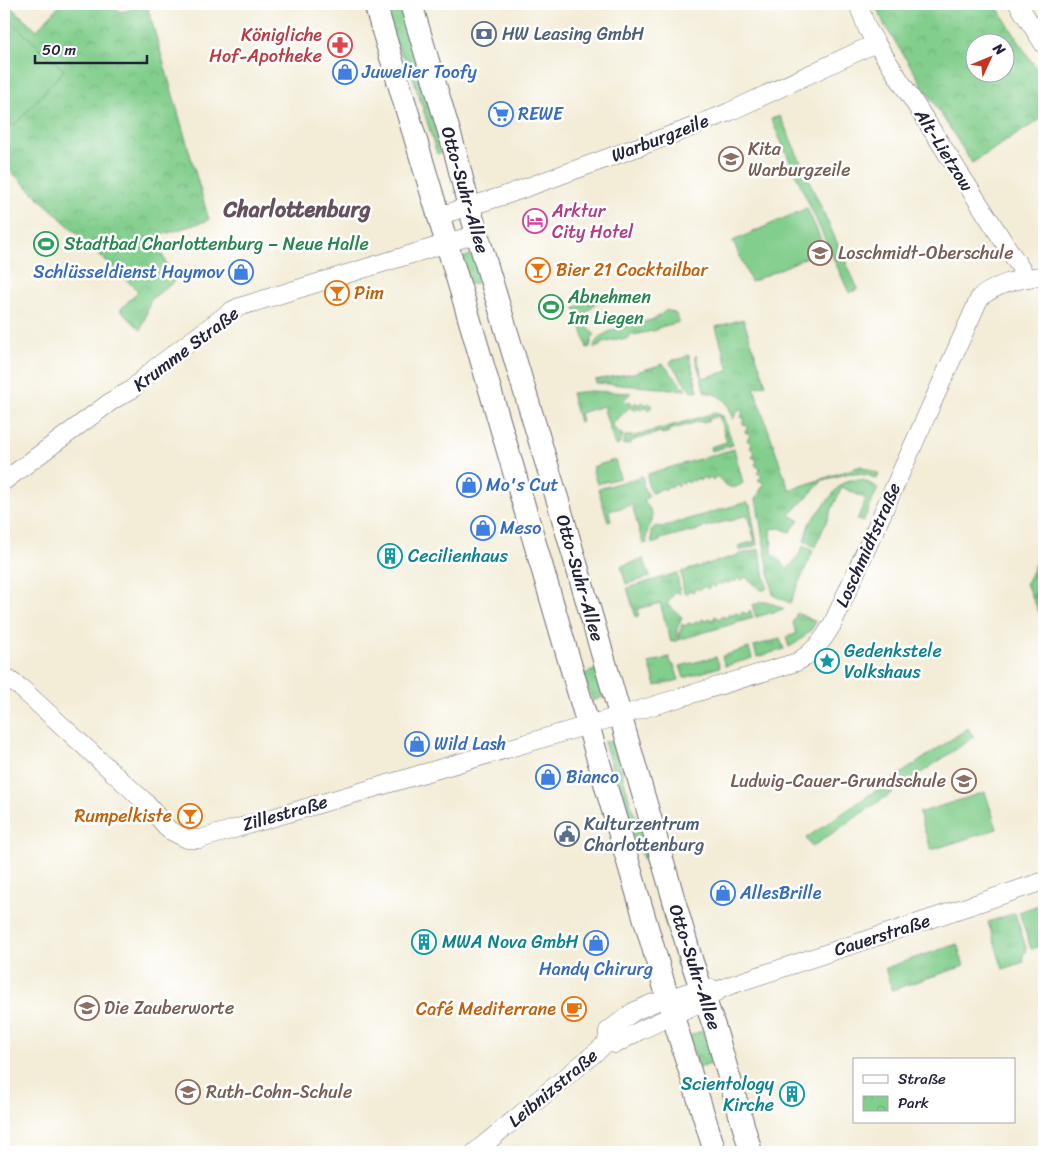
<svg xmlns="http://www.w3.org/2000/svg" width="1048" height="1156" font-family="Sriracha,sans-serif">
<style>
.grass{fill:url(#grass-tufts);stroke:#527864}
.cemetery{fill:url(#cemetery-stones);stroke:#527864}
.park{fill:url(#park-crowns);stroke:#527864;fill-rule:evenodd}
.pitch{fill:#82ce8c;stroke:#527864}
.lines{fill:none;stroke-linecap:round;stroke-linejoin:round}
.minor-casing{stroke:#6b6971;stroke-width:19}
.major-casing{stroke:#6b6971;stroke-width:24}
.minor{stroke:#fff;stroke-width:18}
.major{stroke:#fff;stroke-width:22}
.labels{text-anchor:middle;stroke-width:5;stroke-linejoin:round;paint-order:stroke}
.service-label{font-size:18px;fill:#4e5e75;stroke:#fff;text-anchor:start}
.health-label{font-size:18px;fill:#be3a42;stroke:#fff;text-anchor:end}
.shop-label{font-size:18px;fill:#366cbe;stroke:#fff;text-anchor:start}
.street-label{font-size:18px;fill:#22223b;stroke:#fff}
.education-label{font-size:18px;fill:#785e54;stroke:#fff;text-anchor:start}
.hotel-label{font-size:18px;fill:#b23c85;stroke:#fff;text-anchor:start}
.leisure-label{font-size:18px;fill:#27864d;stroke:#fff;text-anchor:start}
.food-label{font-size:18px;fill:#c56008;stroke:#fff;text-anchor:start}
.culture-label{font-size:18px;fill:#0d838f;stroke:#fff;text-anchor:start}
.district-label{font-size:22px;font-weight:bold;fill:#64515d;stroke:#fff}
</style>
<defs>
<pattern id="grass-tufts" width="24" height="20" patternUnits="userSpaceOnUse" patternTransform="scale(1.25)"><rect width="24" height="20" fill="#82ce8c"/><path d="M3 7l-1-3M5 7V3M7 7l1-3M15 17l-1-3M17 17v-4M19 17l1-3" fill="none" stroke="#70b17a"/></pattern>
<pattern id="cemetery-stones" width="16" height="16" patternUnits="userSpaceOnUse" patternTransform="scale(1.25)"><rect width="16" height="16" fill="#82ce8c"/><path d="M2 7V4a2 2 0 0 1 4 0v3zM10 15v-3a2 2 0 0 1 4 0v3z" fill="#70b17a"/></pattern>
<pattern id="park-crowns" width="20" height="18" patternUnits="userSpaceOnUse" patternTransform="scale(1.25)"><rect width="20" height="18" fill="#82ce8c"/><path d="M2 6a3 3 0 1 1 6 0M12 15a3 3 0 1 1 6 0" fill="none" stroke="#70b17a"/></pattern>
</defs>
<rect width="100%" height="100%" fill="#fff"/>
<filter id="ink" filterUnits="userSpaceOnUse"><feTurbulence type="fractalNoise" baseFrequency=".02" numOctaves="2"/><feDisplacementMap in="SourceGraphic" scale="10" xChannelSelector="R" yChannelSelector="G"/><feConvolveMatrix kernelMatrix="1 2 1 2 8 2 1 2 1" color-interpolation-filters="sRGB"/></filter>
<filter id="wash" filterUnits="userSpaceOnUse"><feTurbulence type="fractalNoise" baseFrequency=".0096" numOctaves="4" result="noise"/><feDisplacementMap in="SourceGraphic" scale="20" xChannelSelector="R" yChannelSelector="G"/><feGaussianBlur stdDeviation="1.12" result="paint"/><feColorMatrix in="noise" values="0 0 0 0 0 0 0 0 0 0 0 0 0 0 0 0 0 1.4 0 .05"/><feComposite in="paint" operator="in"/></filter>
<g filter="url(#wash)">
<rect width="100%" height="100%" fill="#f3ecd6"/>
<g class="grass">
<polygon points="385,4 401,4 445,152 437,154 410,67 397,46"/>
<polygon points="474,253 483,281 469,285 461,259"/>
<polygon points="599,300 580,319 595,335 592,338 590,347 587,348 575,307"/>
<path d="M 667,310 L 676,314 L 679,322 L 657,328 L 657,330 L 629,336 L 629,338 L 622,340 L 621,338 L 600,344 L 600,346 L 594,348 C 595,328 638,325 654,319 C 658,317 662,313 667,310 Z"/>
<path d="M 743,319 L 766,384 L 754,388 L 789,490 L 861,466 L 879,474 L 877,479 L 867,475 L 850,473 L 823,480 L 790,515 L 799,520 L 790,532 L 779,528 L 771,529 L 772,553 L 788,569 L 801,552 L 803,545 L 813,551 L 790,603 L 773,595 L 756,499 L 764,483 L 758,480 L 762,476 L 757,473 L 760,468 L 755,465 L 757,460 L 752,457 L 755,452 L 750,448 L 752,444 L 747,440 L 750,435 L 745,432 L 748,427 L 743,424 L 745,419 L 741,417 L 743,412 L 739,409 L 733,419 C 728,402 723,395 705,392 L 695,356 L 696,355 L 703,378 L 729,371 L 716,327 Z"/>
<polygon points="688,355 689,356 698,391 691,391 670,363 672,360 681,359"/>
<polygon points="663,364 686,390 596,383 595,380 633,373"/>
<polygon points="591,391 631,393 624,400 627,403 630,401 633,405 636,402 639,405 643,402 646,405 648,403 652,406 649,410 645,407 641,410 638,408 634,411 630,407 612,424 617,432 623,435 619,445 615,446 603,406 580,413 582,421 579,422 571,393"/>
<polygon points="715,413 723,416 733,445 711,451 710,447 727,442 719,416 708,419 709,421 702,423 701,421 669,430 669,432 662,434 661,432 631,441 631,443 623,445 625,436 635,436"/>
<path d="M 734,449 L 743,483 C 731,492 726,486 717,476 L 713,480 L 710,477 L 707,481 L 704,477 L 700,481 L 698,478 L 694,481 L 692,480 L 689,483 L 686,481 L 682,484 L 681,482 L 677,486 L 675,484 L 671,488 L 669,486 L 665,490 L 663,488 L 652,493 L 648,484 L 648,474 Z"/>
<polygon points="615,460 620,478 597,484 592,467"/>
<path d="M 643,476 L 643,487 L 649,496 L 644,501 C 663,524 643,523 647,543 L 643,544 L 632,505 L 609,511 L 611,520 L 608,521 L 598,489 Z"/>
<polygon points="849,480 863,480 878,488 863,522 857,520 866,499 842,487 815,547 804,541 809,524 840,485"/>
<polygon points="747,502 750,505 757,545 740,551 738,546 755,541 747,515 737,518 737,519 730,521 730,520 698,529 698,530 691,532 690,531 660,539 660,541 652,544 651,530 656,526 661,527"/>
<polygon points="759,549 767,587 765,590 761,590 746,577 742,580 739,578 735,582 732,580 728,584 725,581 722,585 718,583 715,587 711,584 708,589 704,586 700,590 697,588 693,592 690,590 686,594 684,593 681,572"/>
<polygon points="644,559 650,577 626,584 621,566"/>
<polygon points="677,573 680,594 676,591 667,604 682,617 677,629 676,641 671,642 660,603 637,609 639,616 636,617 627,588"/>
<polygon points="763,602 769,602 784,609 756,617 752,605"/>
<polygon points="750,610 753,618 678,640 682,624 685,626 689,623 693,625 696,621 700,623 702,619 706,621 709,618 713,620 715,616 720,619 722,616 726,618 729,614 733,616 735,612 740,615 742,612 747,614"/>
<path d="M 797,613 L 816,622 C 810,633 800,641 789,647 L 786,637 L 796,634 L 793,622 Z"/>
<polygon points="780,639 784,649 757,657 754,646"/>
<polygon points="749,648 752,658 725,666 722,656"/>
<polygon points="669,657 672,665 674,665 679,680 656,686 649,663"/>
<polygon points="716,657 720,667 684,678 680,666"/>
<polygon points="598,669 606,696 592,701 583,674"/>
<path d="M 612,740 L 633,811 L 639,820 L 684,964 L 677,966 C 666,929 656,875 635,844 L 604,742 Z"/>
<polygon points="1044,903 1044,945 1031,949 1019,912"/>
<polygon points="1015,913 1027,951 1023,953 1024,956 1022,957 1024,962 1003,969 988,922"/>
<polygon points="957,944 964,966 892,990 885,968"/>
<polygon points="704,1030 714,1063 699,1068 689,1036"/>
</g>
<polygon class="cemetery" points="1044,544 1044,631 1040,614 1026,584"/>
<g class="park">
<polygon points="4,4 7,4 37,30 61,4 111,4 121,12 147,5 209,220 155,237 174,282 151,299 141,330 120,310 138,291 4,165"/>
<path d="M 875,4 L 995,4 L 1044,81 L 1044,117 L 972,163 L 885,26 ZM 1006,42 L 1006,72 L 976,72 L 976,42 Z"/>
</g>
<g class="pitch">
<polygon points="4,15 64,70 14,126 4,117"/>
<polygon points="780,116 858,289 849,293 771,119"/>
<polygon points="807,208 825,249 751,282 733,241"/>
<polygon points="968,728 974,737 812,847 806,838"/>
<polygon points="985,792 997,829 931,850 919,813"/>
</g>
</g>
<g filter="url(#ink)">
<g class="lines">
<defs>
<g id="minor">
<polyline points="858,4 867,28 876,43 1027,278"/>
<polyline points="1018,4 1044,45"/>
<polyline points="438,216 503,196 682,131 729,112 876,43"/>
<polyline points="4,481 113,400 131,390 155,368 231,311 239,307 477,234"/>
<path d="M 4,676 L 21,688 L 145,802 L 169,830 L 187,839 L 200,839 L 636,711 L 797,662 C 813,653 823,641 832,625 L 980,297 C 1003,281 1017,280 1044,275"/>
<polyline points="607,1043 616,1044 639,1031 706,1000 719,990 731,985 1044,881"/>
<polyline points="475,1152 607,1043 608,1031 633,1012 653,1003 701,988 714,989"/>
</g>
<g id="major">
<polyline points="375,4 465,304 676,1026 715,1152"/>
<polyline points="411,4 456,155 469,207 557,498 692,962 715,1029 751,1152"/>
</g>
</defs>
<use href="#minor" class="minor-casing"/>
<use href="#major" class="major-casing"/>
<use href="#minor" class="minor"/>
<use href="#major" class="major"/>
</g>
</g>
<defs>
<symbol id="bank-ring" viewBox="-11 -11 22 22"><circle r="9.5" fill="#fff" stroke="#5c6f8a" stroke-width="1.5"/><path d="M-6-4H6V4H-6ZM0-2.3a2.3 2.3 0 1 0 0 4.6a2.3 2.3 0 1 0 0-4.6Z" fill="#5c6f8a"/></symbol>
<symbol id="pharmacy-ring" viewBox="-11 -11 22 22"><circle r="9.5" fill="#fff" stroke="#e0444e" stroke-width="1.5"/><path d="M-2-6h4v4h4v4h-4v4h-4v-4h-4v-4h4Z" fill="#e0444e"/></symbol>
<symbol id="shop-ring" viewBox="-11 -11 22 22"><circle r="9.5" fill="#fff" stroke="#3f7fe0" stroke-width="1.5"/><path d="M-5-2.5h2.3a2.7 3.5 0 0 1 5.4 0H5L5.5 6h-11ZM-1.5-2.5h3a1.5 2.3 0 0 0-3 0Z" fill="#3f7fe0"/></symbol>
<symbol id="supermarket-ring" viewBox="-11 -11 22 22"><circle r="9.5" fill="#fff" stroke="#3f7fe0" stroke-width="1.5"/><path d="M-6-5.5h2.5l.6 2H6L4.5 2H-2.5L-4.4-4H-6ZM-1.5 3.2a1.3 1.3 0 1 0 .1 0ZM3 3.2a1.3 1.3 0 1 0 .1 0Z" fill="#3f7fe0"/></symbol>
<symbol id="school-ring" viewBox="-11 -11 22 22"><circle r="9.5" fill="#fff" stroke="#8d6e63" stroke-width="1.5"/><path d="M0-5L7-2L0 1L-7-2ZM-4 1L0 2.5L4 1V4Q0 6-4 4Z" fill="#8d6e63"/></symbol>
<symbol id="hotel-ring" viewBox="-11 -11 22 22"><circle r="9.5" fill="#fff" stroke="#d1479c" stroke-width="1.5"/><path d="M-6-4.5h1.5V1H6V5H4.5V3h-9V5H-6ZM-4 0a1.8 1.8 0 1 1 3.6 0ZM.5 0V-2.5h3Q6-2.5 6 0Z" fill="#d1479c"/></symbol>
<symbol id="stadium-ring" viewBox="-11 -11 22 22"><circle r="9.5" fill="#fff" stroke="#2e9e5b" stroke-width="1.5"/><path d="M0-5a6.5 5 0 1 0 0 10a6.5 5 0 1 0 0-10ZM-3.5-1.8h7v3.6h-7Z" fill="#2e9e5b"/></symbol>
<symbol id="bar-ring" viewBox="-11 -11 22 22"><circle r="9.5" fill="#fff" stroke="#e8710a" stroke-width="1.5"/><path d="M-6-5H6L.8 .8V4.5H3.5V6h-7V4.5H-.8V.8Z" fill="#e8710a"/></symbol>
<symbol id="building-ring" viewBox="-11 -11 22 22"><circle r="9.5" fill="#fff" stroke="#0f9aa8" stroke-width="1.5"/><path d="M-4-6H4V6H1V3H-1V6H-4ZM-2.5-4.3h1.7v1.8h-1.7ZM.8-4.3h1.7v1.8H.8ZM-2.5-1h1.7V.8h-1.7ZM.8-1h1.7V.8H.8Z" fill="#0f9aa8"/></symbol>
<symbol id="sight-ring" viewBox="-11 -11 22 22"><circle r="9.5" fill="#fff" stroke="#0f9aa8" stroke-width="1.5"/><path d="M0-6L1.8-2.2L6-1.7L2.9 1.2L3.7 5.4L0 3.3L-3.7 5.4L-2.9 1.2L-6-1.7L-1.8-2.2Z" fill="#0f9aa8"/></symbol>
<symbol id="civic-ring" viewBox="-11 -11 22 22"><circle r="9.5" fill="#fff" stroke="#5c6f8a" stroke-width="1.5"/><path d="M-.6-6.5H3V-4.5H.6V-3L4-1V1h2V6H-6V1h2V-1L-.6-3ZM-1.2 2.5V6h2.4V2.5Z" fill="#5c6f8a"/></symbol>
<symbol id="cafe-ring" viewBox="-11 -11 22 22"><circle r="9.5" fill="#fff" stroke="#e8710a" stroke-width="1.5"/><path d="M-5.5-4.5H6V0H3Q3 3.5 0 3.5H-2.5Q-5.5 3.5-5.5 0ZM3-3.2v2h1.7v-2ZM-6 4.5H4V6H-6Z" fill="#e8710a"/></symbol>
</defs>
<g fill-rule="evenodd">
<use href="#bank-ring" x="470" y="20" width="28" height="28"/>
<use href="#pharmacy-ring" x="326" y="31" width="28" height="28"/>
<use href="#shop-ring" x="331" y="58" width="28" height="28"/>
<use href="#supermarket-ring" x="487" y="100" width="28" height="28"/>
<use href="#school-ring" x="717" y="145" width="28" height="28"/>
<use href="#hotel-ring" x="521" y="207" width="28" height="28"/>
<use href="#stadium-ring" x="32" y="230" width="28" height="28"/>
<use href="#school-ring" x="806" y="239" width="28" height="28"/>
<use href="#bar-ring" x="524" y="256" width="28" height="28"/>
<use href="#shop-ring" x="227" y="258" width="28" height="28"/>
<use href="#bar-ring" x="323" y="279" width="28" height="28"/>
<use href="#stadium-ring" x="537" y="293" width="28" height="28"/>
<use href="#shop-ring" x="455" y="471" width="28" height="28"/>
<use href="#shop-ring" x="469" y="514" width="28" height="28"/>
<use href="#building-ring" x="376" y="542" width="28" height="28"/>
<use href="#sight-ring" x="813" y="647" width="28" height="28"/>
<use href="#shop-ring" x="403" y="730" width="28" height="28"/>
<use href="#shop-ring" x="534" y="763" width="28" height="28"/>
<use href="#school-ring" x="950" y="767" width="28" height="28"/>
<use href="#bar-ring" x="176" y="802" width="28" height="28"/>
<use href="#civic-ring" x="553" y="820" width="28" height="28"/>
<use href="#shop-ring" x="709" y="879" width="28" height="28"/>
<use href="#building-ring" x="410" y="928" width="28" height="28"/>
<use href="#shop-ring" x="582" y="929" width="28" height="28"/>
<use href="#school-ring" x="73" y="994" width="28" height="28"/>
<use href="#cafe-ring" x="560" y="995" width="28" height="28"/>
<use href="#school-ring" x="174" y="1078" width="28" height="28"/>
<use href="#building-ring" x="778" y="1080" width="28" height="28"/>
</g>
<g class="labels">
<g class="service-label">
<text x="502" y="40">HW Leasing GmbH</text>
<text x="584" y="830">Kulturzentrum<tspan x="584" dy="21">Charlottenburg</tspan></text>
</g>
<g class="health-label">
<text x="322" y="41">Königliche<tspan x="322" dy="21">Hof-Apotheke</tspan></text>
</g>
<g class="shop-label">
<text x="362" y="78">Juwelier Toofy</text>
<text x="518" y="120">REWE</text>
<text x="224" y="278" text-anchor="end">Schlüsseldienst Haymov</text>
<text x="486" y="491">Mo's Cut</text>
<text x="500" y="534">Meso</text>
<text x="434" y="750">Wild Lash</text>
<text x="566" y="783">Bianco</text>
<text x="740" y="899">AllesBrille</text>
<text x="596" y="975" text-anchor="middle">Handy Chirurg</text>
</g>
<g class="street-label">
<text transform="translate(660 138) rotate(-21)" y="6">Warburgzeile</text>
<text transform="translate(944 150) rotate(58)" y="6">Alt-Lietzow</text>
<text transform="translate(465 190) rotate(74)" y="6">Otto-Suhr-Allee</text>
<text transform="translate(186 349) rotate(-37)" y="6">Krumme Straße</text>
<text transform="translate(868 545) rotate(-66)" y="6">Loschmidtstraße</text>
<text transform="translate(580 578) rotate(74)" y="6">Otto-Suhr-Allee</text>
<text transform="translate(285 813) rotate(-16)" y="6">Zillestraße</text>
<text transform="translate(882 935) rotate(-18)" y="6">Cauerstraße</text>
<text transform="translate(695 967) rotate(72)" y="6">Otto-Suhr-Allee</text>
<text transform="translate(553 1088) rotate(-40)" y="6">Leibnizstraße</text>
</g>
<g class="education-label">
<text x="748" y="155">Kita<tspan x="748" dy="21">Warburgzeile</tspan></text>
<text x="838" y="259">Loschmidt-Oberschule</text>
<text x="946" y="787" text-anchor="end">Ludwig-Cauer-Grundschule</text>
<text x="104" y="1014">Die Zauberworte</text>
<text x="206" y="1098">Ruth-Cohn-Schule</text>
</g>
<g class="hotel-label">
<text x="552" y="217">Arktur<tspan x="552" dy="21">City Hotel</tspan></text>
</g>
<g class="leisure-label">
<text x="64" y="250">Stadtbad Charlottenburg – Neue Halle</text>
<text x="568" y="303">Abnehmen<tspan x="568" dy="21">Im Liegen</tspan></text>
</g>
<g class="food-label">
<text x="556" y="276">Bier 21 Cocktailbar</text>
<text x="354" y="299">Pim</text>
<text x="172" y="822" text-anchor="end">Rumpelkiste</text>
<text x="556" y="1015" text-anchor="end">Café Mediterrane</text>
</g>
<g class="culture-label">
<text x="408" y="562">Cecilienhaus</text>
<text x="844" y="657">Gedenkstele<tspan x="844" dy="21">Volkshaus</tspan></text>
<text x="442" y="948">MWA Nova GmbH</text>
<text x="774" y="1090" text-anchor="end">Scientology<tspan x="774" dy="21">Kirche</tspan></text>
</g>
<g class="district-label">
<text x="297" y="217">Charlottenburg</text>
</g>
</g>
<rect width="1048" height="1156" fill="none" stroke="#fff" stroke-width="20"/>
<rect x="853" y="1058" width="162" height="65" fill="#ffffff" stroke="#a7a7b1"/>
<rect x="863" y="1075" width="25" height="8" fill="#ffffff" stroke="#a7a7b1"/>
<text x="898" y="1084" font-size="15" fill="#22223b">Straße</text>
<rect x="863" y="1096" width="25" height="15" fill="url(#park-crowns)" stroke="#a7a7b1"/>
<text x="898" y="1108" font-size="15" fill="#22223b">Park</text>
<g transform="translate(990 58) rotate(46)"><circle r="24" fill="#ffffff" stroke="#a7a7b1"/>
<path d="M0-4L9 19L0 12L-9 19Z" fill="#c8321e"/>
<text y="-8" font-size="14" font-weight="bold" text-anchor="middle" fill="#22223b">N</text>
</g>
<path d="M35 55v8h112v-8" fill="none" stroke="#22223b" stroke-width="2.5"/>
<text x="42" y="55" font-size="15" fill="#22223b" stroke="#ffffff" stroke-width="4" paint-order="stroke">50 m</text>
</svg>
